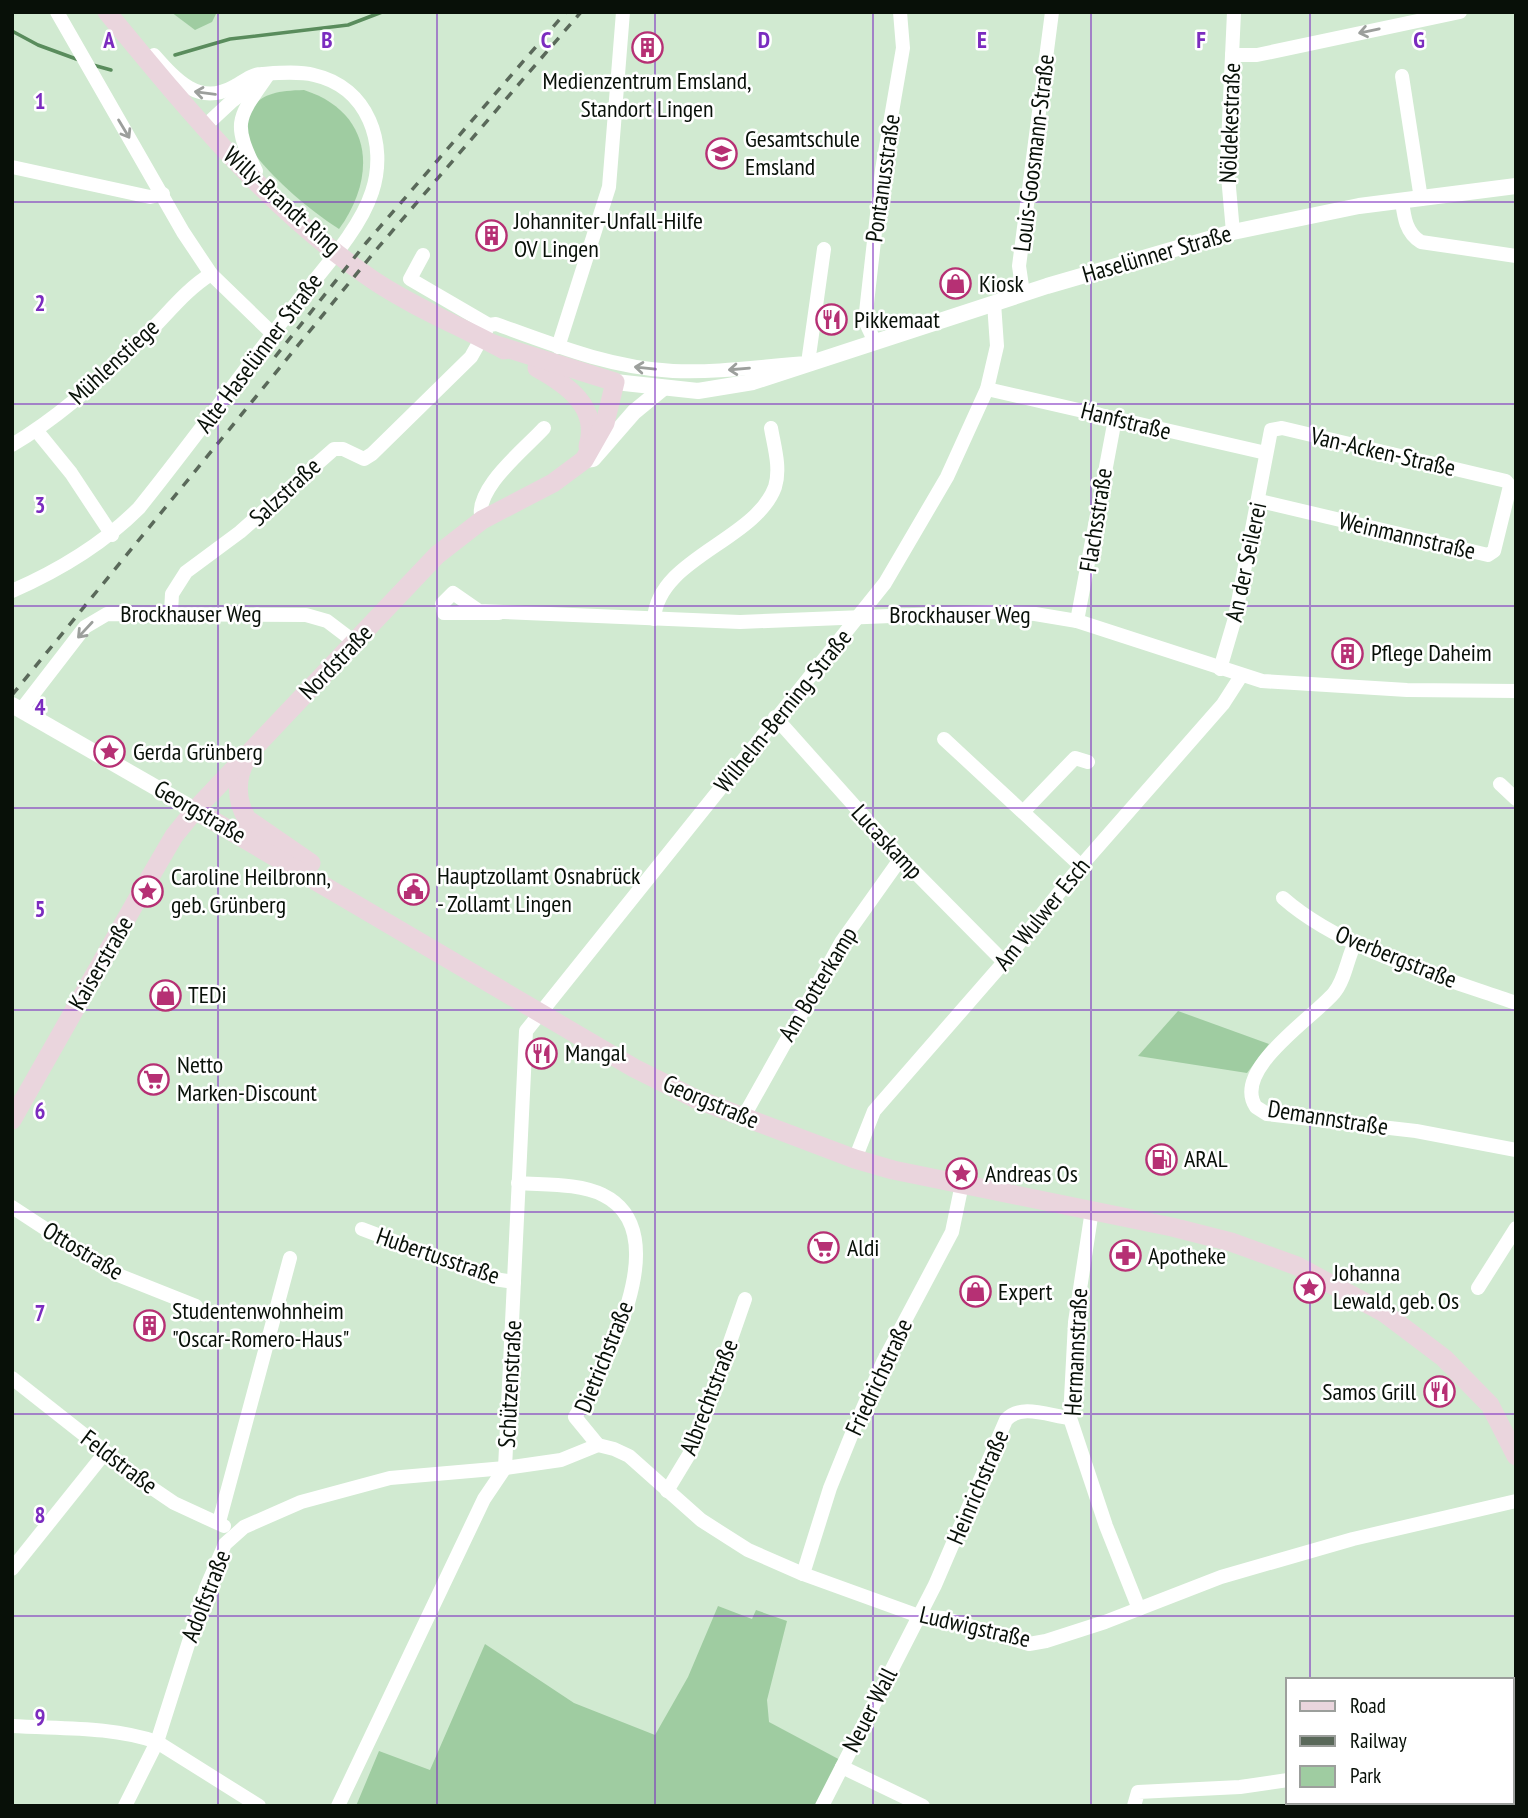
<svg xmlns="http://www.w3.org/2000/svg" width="1528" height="1818" font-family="'PT Sans Narrow',sans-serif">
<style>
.green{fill:#9fcca1}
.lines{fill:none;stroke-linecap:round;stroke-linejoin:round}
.stream{stroke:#598c5c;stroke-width:3.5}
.minor{stroke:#fff;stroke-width:14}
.tertiary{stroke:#fff;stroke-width:16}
.secondary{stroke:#ead5dd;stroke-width:19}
.rail{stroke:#5a695a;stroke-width:3.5;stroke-dasharray:9 9;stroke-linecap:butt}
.oneway{stroke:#9c9f9c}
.grid{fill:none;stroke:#7b2cbf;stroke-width:2;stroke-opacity:0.55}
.labels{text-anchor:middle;stroke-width:5;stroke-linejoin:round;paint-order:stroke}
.poi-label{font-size:24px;fill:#081008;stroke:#fff;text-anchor:start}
.street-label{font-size:24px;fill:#081008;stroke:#fff}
.grid-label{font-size:23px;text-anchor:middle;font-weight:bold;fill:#7b2cbf;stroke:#fff;stroke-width:5;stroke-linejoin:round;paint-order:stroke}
</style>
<rect width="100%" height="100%" fill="#d1ead1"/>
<g class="green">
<polygon points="171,12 217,12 212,22 195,30"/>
<path d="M 304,90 C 372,112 378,175 339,229 C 304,206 271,177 246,143 C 246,99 262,91 304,90 Z"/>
<polygon points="1178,1011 1269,1044 1247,1073 1138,1056"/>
<polygon points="718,1606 752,1619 756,1610 787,1621 767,1700 769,1722 844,1762 821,1806 356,1806 379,1751 430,1770 485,1644 574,1703 655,1735 688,1677"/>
</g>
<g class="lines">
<g class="stream">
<polyline points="12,31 38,45 79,60"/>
<polyline points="175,55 230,39 348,25 382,12"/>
<polyline points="93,65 111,70"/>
</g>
<g class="minor">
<polyline points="57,12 183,232 211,274 274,335"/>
<polyline points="1232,55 1257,55 1460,12"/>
<polyline points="1402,76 1421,199"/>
<polyline points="204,127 232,101 255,84"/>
<polyline points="12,167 150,197 163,194"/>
<path d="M 253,179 L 256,171 C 232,122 237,119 268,75"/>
<path d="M 1402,201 C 1404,217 1406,233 1421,242 L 1516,256"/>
<polyline points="1233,232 1227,165 1234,12"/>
<polyline points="423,255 410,279 489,325"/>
<polyline points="1023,293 1019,266 1052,12"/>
<polyline points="875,342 865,321 882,170 903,48 900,12"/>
<polyline points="558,347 609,187 623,12"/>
<polyline points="987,389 1266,453"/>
<polyline points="36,430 71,473 112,535"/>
<path d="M 12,445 C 61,416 105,376 145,336 C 167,315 184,291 211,274"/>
<path d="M 482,520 C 472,490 524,450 544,428"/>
<path d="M 12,591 C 60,570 102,545 139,508 C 192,442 242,373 294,306 C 319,273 359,232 372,192 C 388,144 368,87 314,75 C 299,71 277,73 261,74 C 252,74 241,83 233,87 C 199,106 176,80 154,55"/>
<path d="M 171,612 L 172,594 L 186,572 L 240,532 L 334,449 L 343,449 L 364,459 L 372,454 L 471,357 L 489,325 L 496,324 C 554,345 611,368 673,371 C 719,373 763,366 808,363 L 824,249"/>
<polyline points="499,613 444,613 442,604 453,593 479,611 740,622 990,612 1035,614 1077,621 1262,681 1407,690 1516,691"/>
<path d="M 654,619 C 658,558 755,541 775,487 C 781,468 774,446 771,428"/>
<polyline points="1077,621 1115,419"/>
<polyline points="1220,669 1235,618 1271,430 1282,428 1506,481 1510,486 1494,551 1488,555 1260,501"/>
<polyline points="21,710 85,627 107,614 306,615 327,621 356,643"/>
<polyline points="775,717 901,858 1004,962"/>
<polyline points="944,739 1081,866"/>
<polyline points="1500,784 1516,799"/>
<polyline points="1023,812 1075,758 1088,762"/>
<path d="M 1283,898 C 1342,950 1442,977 1516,1003"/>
<path d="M 1355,943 C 1347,959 1345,980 1334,993 C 1313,1018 1231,1070 1256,1107 L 1267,1114 L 1416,1131 L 1516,1150"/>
<polyline points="744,1116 842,941 901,858"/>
<polyline points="855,1159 874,1111 1004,962 1073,875 1223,704 1241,676"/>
<path d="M 518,1183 C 544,1185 580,1183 603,1195 C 679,1232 604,1368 575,1417 L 598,1445"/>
<polyline points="12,1207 113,1273 196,1306"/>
<polyline points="1092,1210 1075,1322 1070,1418 1106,1526 1139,1609"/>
<polyline points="362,1229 494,1279 514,1282"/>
<polyline points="1478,1288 1516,1228"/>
<polyline points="12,1378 149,1486 174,1503 224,1526"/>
<polyline points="667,1491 693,1448 745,1299"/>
<polyline points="219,1522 290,1258"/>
<polyline points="12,1569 104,1454"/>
<polyline points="803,1574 830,1488 853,1431 883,1362 952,1232 962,1184"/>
<polyline points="1512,1703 1516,1701"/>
<path d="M 12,1726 C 60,1729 111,1726 157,1742 L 259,1806"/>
<polyline points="1512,1742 1516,1753"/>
<polyline points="842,1767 923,1806"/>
<polyline points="1344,1802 1345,1806"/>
<polyline points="125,1806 157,1742 206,1588 225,1544 244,1527 301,1502 390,1478 505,1468 561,1460 598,1445 614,1449 629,1456 701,1520 748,1550 803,1574 919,1616 943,1618 1029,1644 1046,1641 1105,1622 1221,1577 1353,1539 1516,1501"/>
<polyline points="338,1806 484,1499 505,1468 526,1031 885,583 947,477 987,389 997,346 994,303"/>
<path d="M 822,1806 L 935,1585 L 1006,1420 C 1020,1403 1050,1416 1070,1418"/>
<polyline points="1134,1806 1138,1792 1240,1787 1288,1780"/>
</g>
<g class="tertiary">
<polyline points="615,382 698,391 753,382 1047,286 1233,232 1359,206 1516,186"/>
<polyline points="584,460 593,459 634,412 662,389"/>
<polyline points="12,705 195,810"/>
</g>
<g class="secondary">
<path d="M 107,12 C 187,109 268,209 373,280 C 415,308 460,326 504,350"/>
<path d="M 537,368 C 566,384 600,407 588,446"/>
<path d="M 247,759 C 235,777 236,801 247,819 L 311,863"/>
<polyline points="195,810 634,1068 696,1099 855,1159 893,1170 1172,1227 1231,1242 1297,1266 1383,1312 1444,1358 1490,1405 1516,1456"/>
<polyline points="12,1120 146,884 174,836 195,810 437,555 482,520 553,483 584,460 605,423 615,382 493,344"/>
</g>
<g class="rail">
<polyline points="275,357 366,243 566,12"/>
<polyline points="12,695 376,250 581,12"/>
</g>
</g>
<defs><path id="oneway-shaft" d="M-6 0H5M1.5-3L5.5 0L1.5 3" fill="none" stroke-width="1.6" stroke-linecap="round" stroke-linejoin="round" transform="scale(1.75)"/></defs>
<g class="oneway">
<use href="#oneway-shaft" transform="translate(1369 31) rotate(168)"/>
<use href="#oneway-shaft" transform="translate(205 93) rotate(-173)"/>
<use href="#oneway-shaft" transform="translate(124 129) rotate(59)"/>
<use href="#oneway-shaft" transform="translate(645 368) rotate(-174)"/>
<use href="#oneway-shaft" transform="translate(739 369) rotate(175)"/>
<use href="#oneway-shaft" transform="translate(85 630) rotate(133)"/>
</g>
<path class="grid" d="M 218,12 L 218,1806M 437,12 L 437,1806M 655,12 L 655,1806M 873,12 L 873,1806M 1091,12 L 1091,1806M 1310,12 L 1310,1680M 12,202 L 1516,202M 12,404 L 1516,404M 12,606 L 1516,606M 12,808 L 1516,808M 12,1010 L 1516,1010M 12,1212 L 1516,1212M 12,1414 L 1516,1414M 12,1616 L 1516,1616M 1310,1802 L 1310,1806"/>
<defs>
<symbol id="building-ring" viewBox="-11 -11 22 22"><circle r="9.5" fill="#fff" stroke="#b63074" stroke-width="1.5"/><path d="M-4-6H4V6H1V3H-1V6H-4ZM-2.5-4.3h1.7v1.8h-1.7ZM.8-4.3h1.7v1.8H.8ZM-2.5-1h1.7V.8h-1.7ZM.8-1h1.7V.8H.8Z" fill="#b63074"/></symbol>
<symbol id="school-ring" viewBox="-11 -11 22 22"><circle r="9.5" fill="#fff" stroke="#b63074" stroke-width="1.5"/><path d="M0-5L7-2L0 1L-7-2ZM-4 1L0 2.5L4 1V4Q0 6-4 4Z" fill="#b63074"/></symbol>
<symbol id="shop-ring" viewBox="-11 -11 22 22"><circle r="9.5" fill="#fff" stroke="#b63074" stroke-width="1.5"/><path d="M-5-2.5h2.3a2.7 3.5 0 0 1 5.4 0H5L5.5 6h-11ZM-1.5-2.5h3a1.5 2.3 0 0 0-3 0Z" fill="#b63074"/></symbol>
<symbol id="restaurant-ring" viewBox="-11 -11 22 22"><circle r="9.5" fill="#fff" stroke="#b63074" stroke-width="1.5"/><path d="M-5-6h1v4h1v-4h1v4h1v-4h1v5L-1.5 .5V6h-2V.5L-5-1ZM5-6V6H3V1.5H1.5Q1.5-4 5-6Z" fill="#b63074"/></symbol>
<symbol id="sight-ring" viewBox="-11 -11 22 22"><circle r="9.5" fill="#fff" stroke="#b63074" stroke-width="1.5"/><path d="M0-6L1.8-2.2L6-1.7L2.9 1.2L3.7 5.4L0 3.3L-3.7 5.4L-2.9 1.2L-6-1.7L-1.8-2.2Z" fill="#b63074"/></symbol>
<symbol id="civic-ring" viewBox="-11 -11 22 22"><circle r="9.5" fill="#fff" stroke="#b63074" stroke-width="1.5"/><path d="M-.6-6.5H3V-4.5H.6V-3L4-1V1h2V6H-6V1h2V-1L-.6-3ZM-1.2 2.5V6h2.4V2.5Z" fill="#b63074"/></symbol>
<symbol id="supermarket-ring" viewBox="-11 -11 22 22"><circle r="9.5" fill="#fff" stroke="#b63074" stroke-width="1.5"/><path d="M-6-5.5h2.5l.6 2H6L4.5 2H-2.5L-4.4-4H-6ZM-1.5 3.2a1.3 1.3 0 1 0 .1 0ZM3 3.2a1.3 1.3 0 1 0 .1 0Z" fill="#b63074"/></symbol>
<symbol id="fuel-ring" viewBox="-11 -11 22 22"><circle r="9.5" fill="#fff" stroke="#b63074" stroke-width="1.5"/><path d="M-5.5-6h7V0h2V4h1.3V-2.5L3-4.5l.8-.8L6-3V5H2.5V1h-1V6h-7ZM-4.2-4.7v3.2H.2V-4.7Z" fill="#b63074"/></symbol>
<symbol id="pharmacy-ring" viewBox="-11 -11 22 22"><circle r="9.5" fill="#fff" stroke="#b63074" stroke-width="1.5"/><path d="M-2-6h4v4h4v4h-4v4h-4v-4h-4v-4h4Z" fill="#b63074"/></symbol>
</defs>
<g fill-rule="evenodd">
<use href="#building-ring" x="630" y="30" width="35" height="35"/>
<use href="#school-ring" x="704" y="136" width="35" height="35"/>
<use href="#building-ring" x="474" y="218" width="35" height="35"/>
<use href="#shop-ring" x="938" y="266" width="35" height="35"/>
<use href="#restaurant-ring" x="814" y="302" width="35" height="35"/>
<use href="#building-ring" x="1330" y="636" width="35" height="35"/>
<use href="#sight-ring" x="92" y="734" width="35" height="35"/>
<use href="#civic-ring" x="396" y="872" width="35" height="35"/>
<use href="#sight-ring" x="130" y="874" width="35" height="35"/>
<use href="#shop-ring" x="148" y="978" width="35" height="35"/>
<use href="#restaurant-ring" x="524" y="1036" width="35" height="35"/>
<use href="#supermarket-ring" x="136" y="1062" width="35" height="35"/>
<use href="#fuel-ring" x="1144" y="1142" width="35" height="35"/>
<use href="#sight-ring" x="944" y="1156" width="35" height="35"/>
<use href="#supermarket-ring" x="806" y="1230" width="35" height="35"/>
<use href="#pharmacy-ring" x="1108" y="1238" width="35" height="35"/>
<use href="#sight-ring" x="1292" y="1270" width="35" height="35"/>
<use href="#shop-ring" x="958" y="1274" width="35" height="35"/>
<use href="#building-ring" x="132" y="1308" width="35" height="35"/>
<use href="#restaurant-ring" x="1422" y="1374" width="35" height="35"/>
</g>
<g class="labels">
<g class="poi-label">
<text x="647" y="89" text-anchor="middle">Medienzentrum Emsland,<tspan x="647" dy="28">Standort Lingen</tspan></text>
<text x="745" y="147">Gesamtschule<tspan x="745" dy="28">Emsland</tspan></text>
<text x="514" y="229">Johanniter-Unfall-Hilfe<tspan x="514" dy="28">OV Lingen</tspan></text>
<text x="979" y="292">Kiosk</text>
<text x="854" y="328">Pikkemaat</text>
<text x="1371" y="661">Pflege Daheim</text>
<text x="133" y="760">Gerda Grünberg</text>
<text x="437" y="884">Hauptzollamt Osnabrück<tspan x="437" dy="28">- Zollamt Lingen</tspan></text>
<text x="171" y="885">Caroline Heilbronn,<tspan x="171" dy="28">geb. Grünberg</tspan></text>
<text x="188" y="1003">TEDi</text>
<text x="565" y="1061">Mangal</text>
<text x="177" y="1073">Netto<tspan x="177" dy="28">Marken-Discount</tspan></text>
<text x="1184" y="1167">ARAL</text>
<text x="985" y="1182">Andreas Os</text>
<text x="847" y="1256">Aldi</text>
<text x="1148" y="1264">Apotheke</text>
<text x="1333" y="1281">Johanna<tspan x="1333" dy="28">Lewald, geb. Os</tspan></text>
<text x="998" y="1300">Expert</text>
<text x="172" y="1319">Studentenwohnheim<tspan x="172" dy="28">"Oscar-Romero-Haus"</tspan></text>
<text x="1416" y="1400" text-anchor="end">Samos Grill</text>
</g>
<g class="street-label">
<text transform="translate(1230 123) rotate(-88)" y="8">Nöldekestraße</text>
<text transform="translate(1034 153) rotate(-83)" y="8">Louis-Goosmann-Straße</text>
<text transform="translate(883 178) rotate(-82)" y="8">Pontanusstraße</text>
<text transform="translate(282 201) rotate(42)" y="8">Willy-Brandt-Ring</text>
<text transform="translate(1157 254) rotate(-16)" y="8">Haselünner Straße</text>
<text transform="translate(259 353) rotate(-53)" y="8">Alte Haselünner Straße</text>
<text transform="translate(114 362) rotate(-43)" y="8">Mühlenstiege</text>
<text transform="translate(1126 421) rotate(14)" y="8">Hanfstraße</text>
<text transform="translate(1383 452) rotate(13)" y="8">Van-Acken-Straße</text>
<text transform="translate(285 492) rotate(-43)" y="8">Salzstraße</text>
<text transform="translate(1096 520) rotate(-81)" y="8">Flachsstraße</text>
<text transform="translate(1407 536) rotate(13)" y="8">Weinmannstraße</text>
<text transform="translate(1246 562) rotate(-78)" y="8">An der Seilerei</text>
<text x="191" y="622">Brockhauser Weg</text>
<text x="960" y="623">Brockhauser Weg</text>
<text transform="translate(336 662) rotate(-46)" y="8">Nordstraße</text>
<text transform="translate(783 711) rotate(-51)" y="8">Wilhelm-Berning-Straße</text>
<text transform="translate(200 812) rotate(30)" y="8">Georgstraße</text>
<text transform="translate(887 842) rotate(47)" y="8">Lucaskamp</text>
<text transform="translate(1042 914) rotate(-51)" y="8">Am Wulwer Esch</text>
<text transform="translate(1396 957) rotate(22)" y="8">Overbergstraße</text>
<text transform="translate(101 963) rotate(-60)" y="8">Kaiserstraße</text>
<text transform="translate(818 984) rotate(-59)" y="8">Am Botterkamp</text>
<text transform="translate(711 1102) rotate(23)" y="8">Georgstraße</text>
<text transform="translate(1328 1118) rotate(9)" y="8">Demannstraße</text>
<text transform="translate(83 1251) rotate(31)" y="8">Ottostraße</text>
<text transform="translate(438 1256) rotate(19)" y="8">Hubertusstraße</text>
<text transform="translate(1076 1352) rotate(-87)" y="8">Hermannstraße</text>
<text transform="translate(604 1357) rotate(-68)" y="8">Dietrichstraße</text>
<text transform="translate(879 1377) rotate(-65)" y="8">Friedrichstraße</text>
<text transform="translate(510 1384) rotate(-87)" y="8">Schützenstraße</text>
<text transform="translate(709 1397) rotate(-69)" y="8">Albrechtstraße</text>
<text transform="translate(119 1462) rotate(37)" y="8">Feldstraße</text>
<text transform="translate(978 1487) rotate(-67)" y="8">Heinrichstraße</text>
<text transform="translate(206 1596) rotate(-69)" y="8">Adolfstraße</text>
<text transform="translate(975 1627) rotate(13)" y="8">Ludwigstraße</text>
<text transform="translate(870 1710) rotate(-63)" y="8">Neuer Wall</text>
</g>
</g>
<g class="grid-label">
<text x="109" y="48">A</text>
<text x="327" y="48">B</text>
<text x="546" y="48">C</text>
<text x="764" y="48">D</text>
<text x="982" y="48">E</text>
<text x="1201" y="48">F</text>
<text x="1419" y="48">G</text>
<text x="40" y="109">1</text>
<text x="40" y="311">2</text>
<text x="40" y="513">3</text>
<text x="40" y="715">4</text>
<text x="40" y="917">5</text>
<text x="40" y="1119">6</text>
<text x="40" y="1321">7</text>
<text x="40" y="1523">8</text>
<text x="40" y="1725">9</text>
</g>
<rect width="1528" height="1818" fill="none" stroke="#081008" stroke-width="28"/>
<rect x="1286" y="1678" width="228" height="126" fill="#ffffff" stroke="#9c9f9c" stroke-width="2"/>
<rect x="1300" y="1701" width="35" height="10" fill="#ead5dd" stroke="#9c9f9c" stroke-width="2"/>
<text x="1350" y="1713" font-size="21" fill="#081008">Road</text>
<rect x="1300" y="1736" width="35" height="10" fill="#5a695a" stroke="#9c9f9c" stroke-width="2"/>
<text x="1350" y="1748" font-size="21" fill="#081008">Railway</text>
<rect x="1300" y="1766" width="35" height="21" fill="#9fcca1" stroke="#9c9f9c" stroke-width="2"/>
<text x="1350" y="1783" font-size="21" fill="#081008">Park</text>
</svg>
